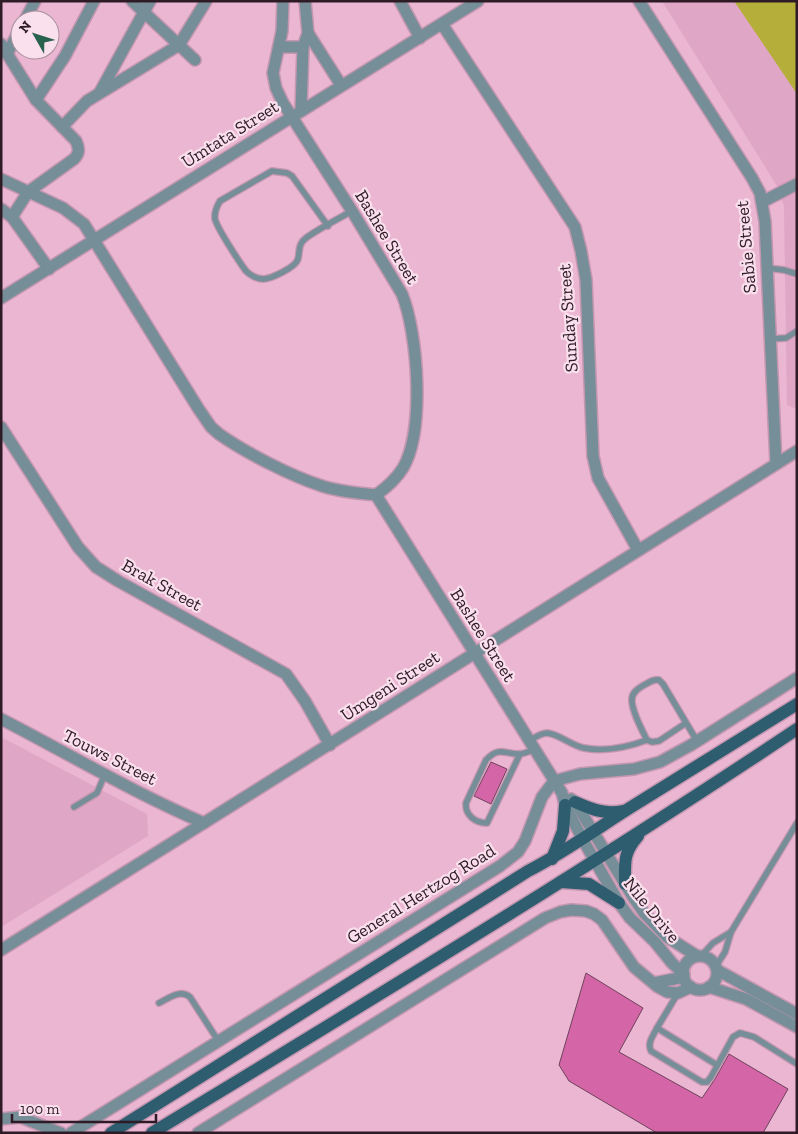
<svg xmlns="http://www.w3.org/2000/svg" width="798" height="1134" font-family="'Zilla Slab',serif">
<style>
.built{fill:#dfa6c5}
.green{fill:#b6ae3b}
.building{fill:#d465a7;stroke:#6e425b}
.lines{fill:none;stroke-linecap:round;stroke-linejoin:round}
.service-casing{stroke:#c497b0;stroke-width:8}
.minor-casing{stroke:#c497b0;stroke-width:14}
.primary-casing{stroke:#c497b0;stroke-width:15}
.service{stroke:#768e98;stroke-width:5.5}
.minor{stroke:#768e98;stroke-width:11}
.primary{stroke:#2e5d6f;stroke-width:12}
.labels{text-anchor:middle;stroke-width:4.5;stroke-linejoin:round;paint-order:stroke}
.street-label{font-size:18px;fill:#2e1b26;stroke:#fadfed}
</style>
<rect width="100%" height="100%" fill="#eab6d2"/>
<g class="built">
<polygon points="662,1 797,1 797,409 787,405 784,206 777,186"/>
<polygon points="1,737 147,814 148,836 1,927"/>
</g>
<polygon class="green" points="734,1 797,1 797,94"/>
<g class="building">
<polygon points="491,762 507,769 491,804 474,796"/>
<polygon points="586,973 643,1008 619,1052 702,1098 715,1079 729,1054 788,1089 763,1133 657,1133 569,1081 559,1065"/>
</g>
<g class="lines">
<defs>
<g id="service">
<path d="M 328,226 L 292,176 L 287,173 L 272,171 L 220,201 C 217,206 214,212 215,219 C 217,228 240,263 246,271 C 250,275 257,279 263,279 C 271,279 296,267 298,259 C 300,250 298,244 306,238 C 318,229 338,219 352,211"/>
<polyline points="767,268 784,270 797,274"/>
<polyline points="770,339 786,338 797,331"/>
<path d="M 686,723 L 659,741 L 652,742 L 647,740 C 642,730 631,710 632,699 C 632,692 639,688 644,685 C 650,682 653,679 659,680 L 663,684 L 697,741"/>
<path d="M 529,741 C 534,738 541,733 547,733 C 559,734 572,746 584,748 C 605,752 628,747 647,740"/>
<path d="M 520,754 L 487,823 C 475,823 465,815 466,803 L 486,760 C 499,746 504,754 519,754 C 524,754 530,751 535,749"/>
<polyline points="74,807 97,793 105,774"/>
<polyline points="701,956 713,943 731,932"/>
<polyline points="716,966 725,952 731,932 797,823"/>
<polyline points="678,993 657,1028 717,1065"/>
<path d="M 159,1003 C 169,998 180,989 190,997 L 219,1042"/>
<path d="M 657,1028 C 653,1036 647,1043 651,1051 L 702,1082 L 707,1082 L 711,1077 L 733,1037 L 740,1033 L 754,1037 L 797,1064"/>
</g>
<g id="minor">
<polyline points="132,1 195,60"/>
<path d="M 283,1 L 282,31 L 273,73 L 276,88 L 283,103 L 352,211 L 402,294 C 418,334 425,430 403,468 C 396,479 386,488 376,495"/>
<polyline points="400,1 420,38"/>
<polyline points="639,1 752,178 760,193 765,221 776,464"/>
<polyline points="25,20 35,1"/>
<polyline points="442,24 575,227 581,251 586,280 593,456 598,478 638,550"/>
<polyline points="308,33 341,85"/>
<path d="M 1,44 L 36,100 L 76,141 C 79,148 80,153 74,159 L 28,192 L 12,217"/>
<polyline points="279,47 303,47"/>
<polyline points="7,54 20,29"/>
<polyline points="100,92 150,1"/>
<polyline points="36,100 65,56 94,1"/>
<polyline points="301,111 303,47 308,33 305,1"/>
<polyline points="62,127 87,101 179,45 206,1"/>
<path d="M 1,179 L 63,208 L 84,224 L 198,408 L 211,427 L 219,434 C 246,453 291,476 322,486 C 340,492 358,493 376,495 L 562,793 L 565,805 L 583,840 L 619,903 L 630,918 L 655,942 L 672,963 L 684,974"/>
<polyline points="762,202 797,184"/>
<polyline points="1,209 12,217 49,269"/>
<polyline points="1,298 478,1"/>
<polyline points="1,427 78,547 96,567 118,581 286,674 305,701 330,745"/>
<path d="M 1,719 C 69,754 134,793 204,823"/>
<polyline points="571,799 575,802 633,897 644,913 667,937 697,956"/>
<polyline points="1,950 797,451"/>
<circle cx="700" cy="973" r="17"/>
<polyline points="717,970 797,1014"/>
<polyline points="654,983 684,977"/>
<polyline points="709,987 746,999 797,1027"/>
<polyline points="1,1119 20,1117 61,1133"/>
<polyline points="71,1133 500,866 518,852 525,841 542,797 554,781 580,774 634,769 660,762 691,745 797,678"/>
<polyline points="198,1133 545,918 560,912 571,910 586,911 594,914 602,920 634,967 658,987 667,992 678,993 691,987"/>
</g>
<g id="primary">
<path d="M 575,802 C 591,809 605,815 623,811"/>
<polyline points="552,859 563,831 565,805"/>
<polyline points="561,882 589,884 619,903"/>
<path d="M 625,884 C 625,862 623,853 638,836"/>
<path d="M 111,1133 L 528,871 C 563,853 595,830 628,809 C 684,774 741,739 797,704"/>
<path d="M 152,1133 C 369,1001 586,870 797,729"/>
</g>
</defs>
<use href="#service" class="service-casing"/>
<use href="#minor" class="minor-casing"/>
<use href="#primary" class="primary-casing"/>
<use href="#service" class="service"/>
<use href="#minor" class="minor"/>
<use href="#primary" class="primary"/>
</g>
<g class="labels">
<g class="street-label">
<text transform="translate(230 134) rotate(-32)" y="6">Umtata Street</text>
<text transform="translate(387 237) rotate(59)" y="6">Bashee Street</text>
<text transform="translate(746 247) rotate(-95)" y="6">Sabie Street</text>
<text transform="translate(568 318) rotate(-94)" y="6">Sunday Street</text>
<text transform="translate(162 585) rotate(29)" y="6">Brak Street</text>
<text transform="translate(483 635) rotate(58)" y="6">Bashee Street</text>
<text transform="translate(390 686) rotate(-33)" y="6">Umgeni Street</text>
<text transform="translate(110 757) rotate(27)" y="6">Touws Street</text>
<text transform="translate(421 894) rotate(-32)" y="6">General Hertzog Road</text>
<text transform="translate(652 910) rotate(51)" y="6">Nile Drive</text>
</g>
</g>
<rect width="798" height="1134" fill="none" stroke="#2e1b26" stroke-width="5"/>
<g transform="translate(35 35) rotate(309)"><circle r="24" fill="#fadfed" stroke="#a8919d"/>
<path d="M0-4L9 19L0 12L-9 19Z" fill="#28624c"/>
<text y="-8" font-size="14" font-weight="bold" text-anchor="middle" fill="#2e1b26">N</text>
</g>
<path d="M12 1114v8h144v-8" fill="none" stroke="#2e1b26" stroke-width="2.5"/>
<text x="20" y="1114" font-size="15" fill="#2e1b26" stroke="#fadfed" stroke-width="4" paint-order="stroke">100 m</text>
</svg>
